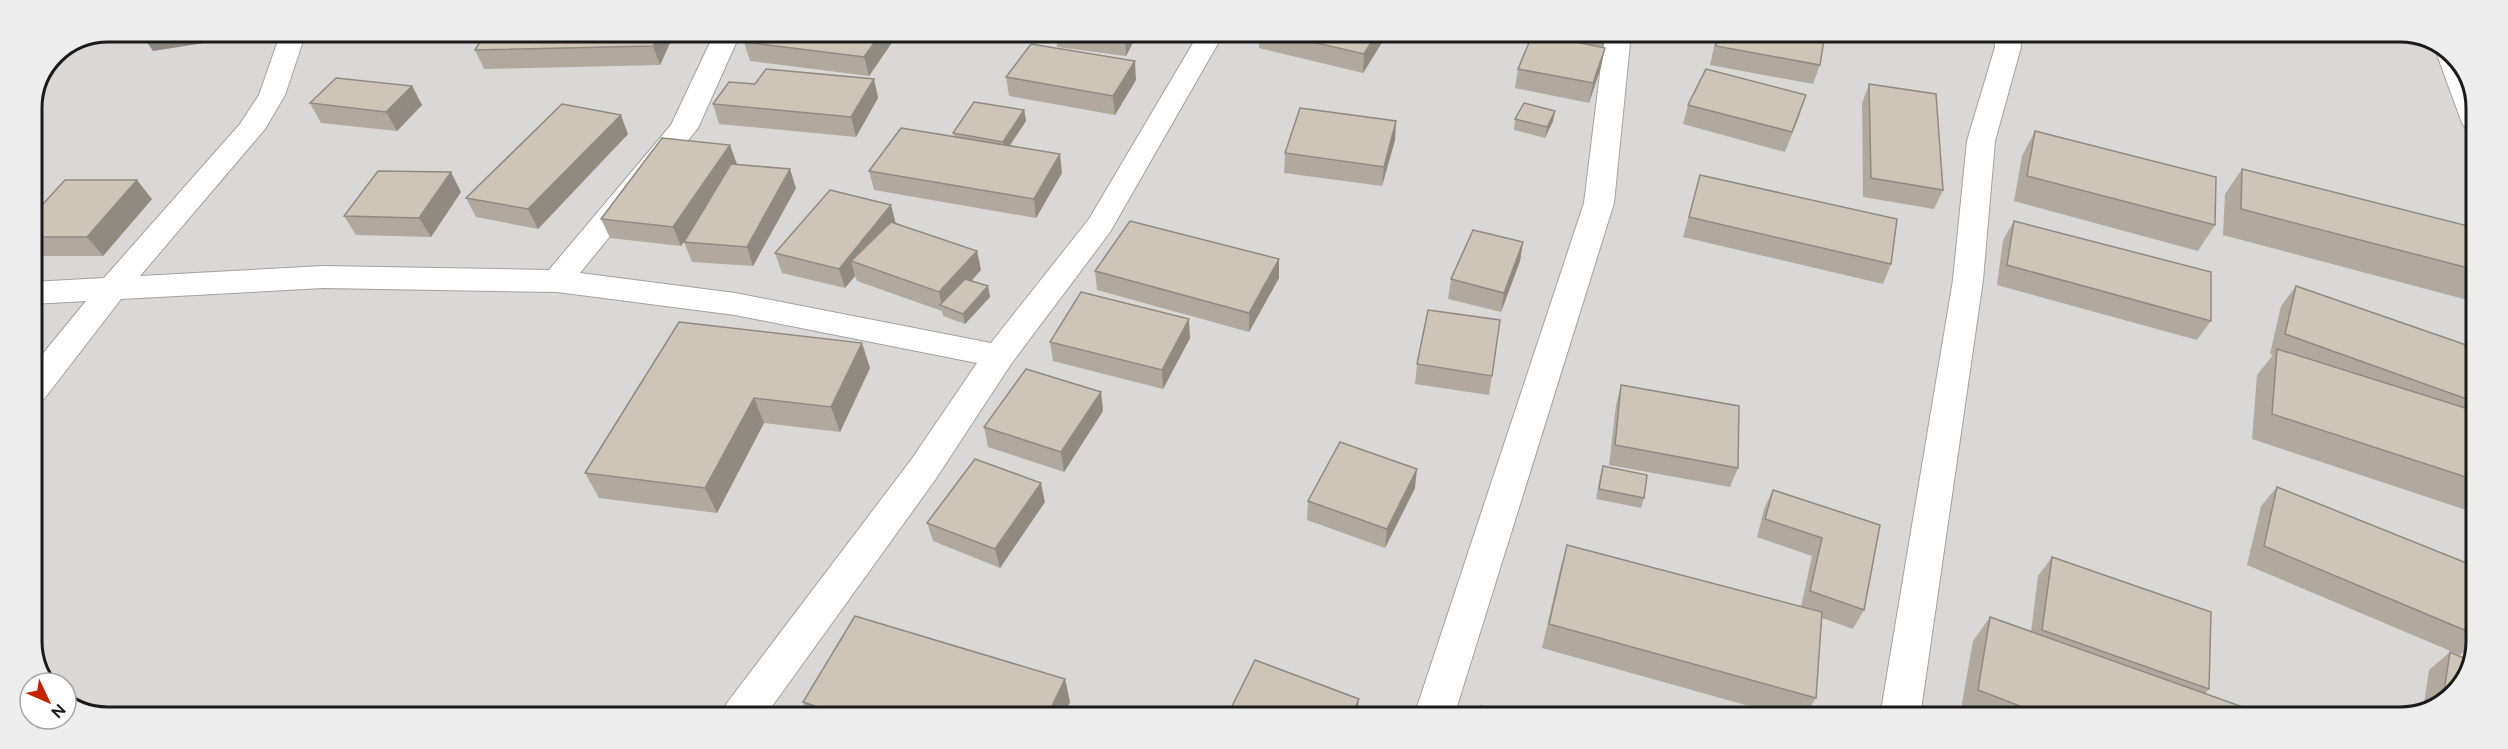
<svg xmlns="http://www.w3.org/2000/svg" width="2508" height="749" font-family="Figtree,sans-serif">
<style>
.residential{fill:#d9d8d7}
.lines{fill:none;stroke-linecap:round;stroke-linejoin:round}
.minor-casing{stroke:#a2a2a2;stroke-width:2}
.minor{fill:#fff;fill-rule:evenodd}
.wall{fill:#b1a99e}
.shaded-wall{fill:#908a81}
.building{fill:#cec5b8;stroke:#908a81;stroke-width:1.5}
.rim{fill:none;stroke:#1b1b1b;stroke-width:3}
</style>
<rect width="100%" height="100%" fill="#eeebdf"/>
<polygon class="residential" points="109,32 2419,34 2458,58 2476,103 2474,660 2447,701 2400,717 89,715 66,701 66,683 47,683 32,646 32,108 54,54"/>
<g class="lines">
<defs>
<g id="minor">
<polygon points="281,32 306,32 285,95 265,129 140,276 323,266 549,270 671,125 715,32 741,32 698,128 580,273 735,293 991,343 1089,219 1199,33 1224,33 1110,232 1011,364 935,480 765,716 721,716 727,703 911,460 977,363 735,315 557,292 323,288 121,299 44,399 32,402 32,367 86,301 32,304 32,282 104,278 240,124 259,95"/>
<polygon points="1605,33 1631,33 1614,203 1454,716 1414,716 1584,203"/>
<polygon points="1994,34 2019,34 2021,47 1995,141 1983,280 1920,717 1880,717 1953,280 1967,141 1995,47"/>
<polygon points="2440,47 2458,58 2476,103 2476,131 2466,129 2462,123 2436,52"/>
</g>
</defs>
<use href="#minor" class="minor-casing"/>
<use href="#minor" class="minor"/>
</g>
<g class="wall">
<polygon points="675,32 660,65 484,69 475,50"/>
<polygon points="752,32 891,32 893,41 869,76 750,61 744,42"/>
<polygon points="1056,33 1138,33 1126,56 1057,47"/>
<polygon points="1259,33 1386,33 1386,36 1363,73 1259,48"/>
<polygon points="1502,33 1608,33 1603,47 1601,67 1589,103 1515,88 1518,69 1531,39"/>
<polygon points="1717,33 1825,33 1820,65 1813,84 1710,65"/>
<polygon points="1006,77 1136,80 1115,115 1009,96"/>
<polygon points="874,79 878,98 856,137 719,124 713,104 755,84"/>
<polygon points="1869,84 1943,190 1934,209 1863,197 1862,103"/>
<polygon points="412,86 422,105 397,131 321,123 310,103"/>
<polygon points="1688,105 1800,114 1785,152 1683,124"/>
<polygon points="1024,110 1026,121 1010,146 1062,173 1036,218 874,190 869,171 954,136 953,133"/>
<polygon points="1555,111 1553,121 1545,138 1514,130 1515,119"/>
<polygon points="1396,121 1395,140 1382,186 1284,173 1285,153"/>
<polygon points="2035,131 2215,225 2198,251 2014,201 2022,156"/>
<polygon points="628,134 538,229 476,217 466,198"/>
<polygon points="737,164 796,188 753,266 692,262 684,242 691,230 681,246 610,238 601,219"/>
<polygon points="2242,169 2476,228 2475,302 2223,235 2225,194"/>
<polygon points="1700,175 1891,264 1883,284 1683,237"/>
<polygon points="461,192 431,237 356,235 344,216"/>
<polygon points="152,199 103,256 32,256 32,216"/>
<polygon points="2014,221 2211,321 2197,340 1997,285 2003,240"/>
<polygon points="896,224 977,251 981,270 971,281 988,286 990,297 965,324 943,316 942,311 857,281 855,276 845,288 782,273 775,253"/>
<polygon points="1523,242 1520,261 1501,312 1448,299 1451,279"/>
<polygon points="1095,271 1279,278 1249,332 1097,290"/>
<polygon points="2296,286 2475,348 2475,407 2472,410 2475,411 2475,513 2252,439 2257,375 2273,355 2270,354 2281,306"/>
<polygon points="679,322 870,368 840,432 764,423 717,513 599,498 585,473"/>
<polygon points="1190,338 1163,389 1053,361 1050,342"/>
<polygon points="1417,364 1492,376 1489,395 1415,384"/>
<polygon points="1621,385 1738,468 1730,487 1609,465 1616,405"/>
<polygon points="1101,392 1103,411 1064,472 988,447 984,427"/>
<polygon points="1603,466 1644,498 1641,508 1596,499 1600,476"/>
<polygon points="2277,487 2474,566 2474,643 2460,655 2247,565 2261,506"/>
<polygon points="1415,488 1385,548 1307,520 1308,501"/>
<polygon points="1773,490 1880,525 1864,610 1853,629 1822,618 1816,698 1804,717 1788,717 1542,648 1560,570 1567,545 1801,607 1812,556 1757,537 1764,509"/>
<polygon points="1045,502 1000,568 933,541 927,523"/>
<polygon points="2052,557 2209,689 2205,694 2240,717 1969,717 1960,714 1973,641 1990,617 2031,632 2038,576"/>
<polygon points="2450,652 2447,701 2423,710 2429,670"/>
<polygon points="1065,679 1070,702 1063,716 809,716 803,702"/>
</g>
<g class="shaded-wall">
<polygon points="140,32 239,32 237,38 153,51"/>
<polygon points="660,32 675,32 660,65 653,46"/>
<polygon points="882,32 891,32 893,41 869,76 864,57"/>
<polygon points="1127,33 1138,33 1126,56 1125,37"/>
<polygon points="1377,33 1386,33 1386,36 1363,73 1364,54"/>
<polygon points="1606,33 1608,33 1601,52"/>
<polygon points="1605,48 1601,67 1589,103 1593,83"/>
<polygon points="1135,61 1136,80 1115,115 1113,96"/>
<polygon points="874,79 878,98 856,137 851,117"/>
<polygon points="412,86 422,105 397,131 386,112"/>
<polygon points="1024,110 1026,121 1005,152 1003,142"/>
<polygon points="1555,111 1553,121 1545,138 1547,127"/>
<polygon points="621,115 628,134 538,229 528,209"/>
<polygon points="1396,121 1395,140 1382,186 1384,167"/>
<polygon points="730,145 737,164 681,246 673,227"/>
<polygon points="1060,154 1062,173 1036,218 1034,199"/>
<polygon points="790,169 796,188 753,266 747,247"/>
<polygon points="451,172 461,192 431,237 419,218"/>
<polygon points="137,180 152,199 103,256 87,237"/>
<polygon points="891,205 896,224 851,261 855,276 845,288 839,269"/>
<polygon points="1523,242 1520,261 1501,312 1504,293"/>
<polygon points="977,251 981,270 947,308 942,306 939,292"/>
<polygon points="1279,259 1279,278 1249,332 1249,313"/>
<polygon points="988,286 990,297 965,324 963,314"/>
<polygon points="32,295 40,304 32,321"/>
<polygon points="1189,319 1190,338 1163,389 1162,370"/>
<polygon points="862,343 870,368 840,432 831,407"/>
<polygon points="1101,392 1103,411 1064,472 1061,452"/>
<polygon points="754,398 764,423 717,513 705,488"/>
<polygon points="1417,469 1415,488 1385,548 1387,529"/>
<polygon points="1041,483 1045,502 1000,568 995,549"/>
<polygon points="1065,679 1070,702 1063,716 1047,716"/>
<polygon points="1359,699 1357,716 1351,716"/>
</g>
<g class="building">
<polygon points="486,32 660,32 653,46 475,50"/>
<polygon points="752,32 882,32 864,57 744,42"/>
<polygon points="1090,33 1127,33 1125,37"/>
<polygon points="1273,33 1377,33 1364,54"/>
<polygon points="1533,33 1605,48 1593,83 1518,69"/>
<polygon points="1718,33 1825,33 1820,65 1716,46"/>
<polygon points="1031,44 1135,61 1113,96 1006,77"/>
<polygon points="766,69 874,79 851,117 713,104 729,82 755,84"/>
<polygon points="1706,69 1806,95 1792,132 1688,105"/>
<polygon points="336,78 412,86 386,112 310,103"/>
<polygon points="1869,84 1936,94 1943,190 1871,178"/>
<polygon points="974,102 1024,110 1003,142 953,133"/>
<polygon points="1524,103 1555,111 1547,127 1515,119"/>
<polygon points="562,104 621,115 528,209 466,198"/>
<polygon points="1300,108 1396,121 1384,167 1285,153"/>
<polygon points="901,128 1060,154 1034,199 869,171"/>
<polygon points="2035,131 2216,177 2215,225 2027,176"/>
<polygon points="662,138 730,145 673,227 601,219"/>
<polygon points="731,164 790,169 747,247 684,242"/>
<polygon points="2242,169 2476,228 2476,270 2241,209"/>
<polygon points="378,171 451,172 419,218 344,216"/>
<polygon points="1700,175 1897,219 1891,264 1689,217"/>
<polygon points="65,180 137,180 87,237 32,237 32,216"/>
<polygon points="830,190 891,205 839,269 775,253"/>
<polygon points="1130,221 1279,259 1249,313 1095,271"/>
<polygon points="2014,221 2211,272 2211,321 2007,265"/>
<polygon points="891,222 977,251 939,292 851,261"/>
<polygon points="1473,230 1523,242 1504,293 1451,279"/>
<polygon points="965,279 988,286 963,314 940,305"/>
<polygon points="2296,286 2475,348 2475,402 2285,334"/>
<polygon points="1081,292 1189,319 1162,370 1050,342"/>
<polygon points="1428,310 1500,320 1492,376 1417,364"/>
<polygon points="679,322 862,343 831,407 754,398 705,488 585,473"/>
<polygon points="2277,349 2475,411 2475,480 2272,414"/>
<polygon points="1026,369 1101,392 1061,452 984,427"/>
<polygon points="1621,385 1739,406 1738,468 1615,445"/>
<polygon points="1340,442 1417,469 1387,529 1308,501"/>
<polygon points="975,459 1041,483 995,549 927,523"/>
<polygon points="1603,466 1647,475 1644,498 1599,489"/>
<polygon points="2277,487 2474,566 2474,634 2264,546"/>
<polygon points="1773,490 1880,525 1864,610 1810,591 1822,538 1765,519"/>
<polygon points="1567,545 1822,612 1816,698 1549,624"/>
<polygon points="2052,557 2211,612 2209,689 2042,630"/>
<polygon points="855,616 1065,679 1047,716 845,716 803,702"/>
<polygon points="1990,617 2240,706 2240,717 2049,717 1978,690"/>
<polygon points="2450,652 2473,662 2447,701 2438,704 2439,697 2443,698"/>
<polygon points="1255,660 1359,699 1351,716 1227,716"/>
<polygon points="1481,706 1514,717 1478,716"/>
</g>
<path d="M0 0H2508V749H0ZM108 42H2400A66 66 0 0 1 2466 108V641A66 66 0 0 1 2400 707H108A66 66 0 0 1 42 641V108A66 66 0 0 1 108 42Z" fill="#ededed" fill-rule="evenodd"/>
<path class="rim" d="M108 42H2400A66 66 0 0 1 2466 108V641A66 66 0 0 1 2400 707H108A66 66 0 0 1 42 641V108A66 66 0 0 1 108 42Z"/>
<g transform="translate(48 701) rotate(134)"><circle r="28" fill="#ffffff" stroke="#a4a4a4" stroke-width="1.5"/>
<path d="M0-4.5L10 22L0 15L-10 22Z" fill="#c52200"/>
<text y="-9" font-size="16" font-weight="bold" text-anchor="middle" fill="#1b1b1b">N</text>
</g>
</svg>
